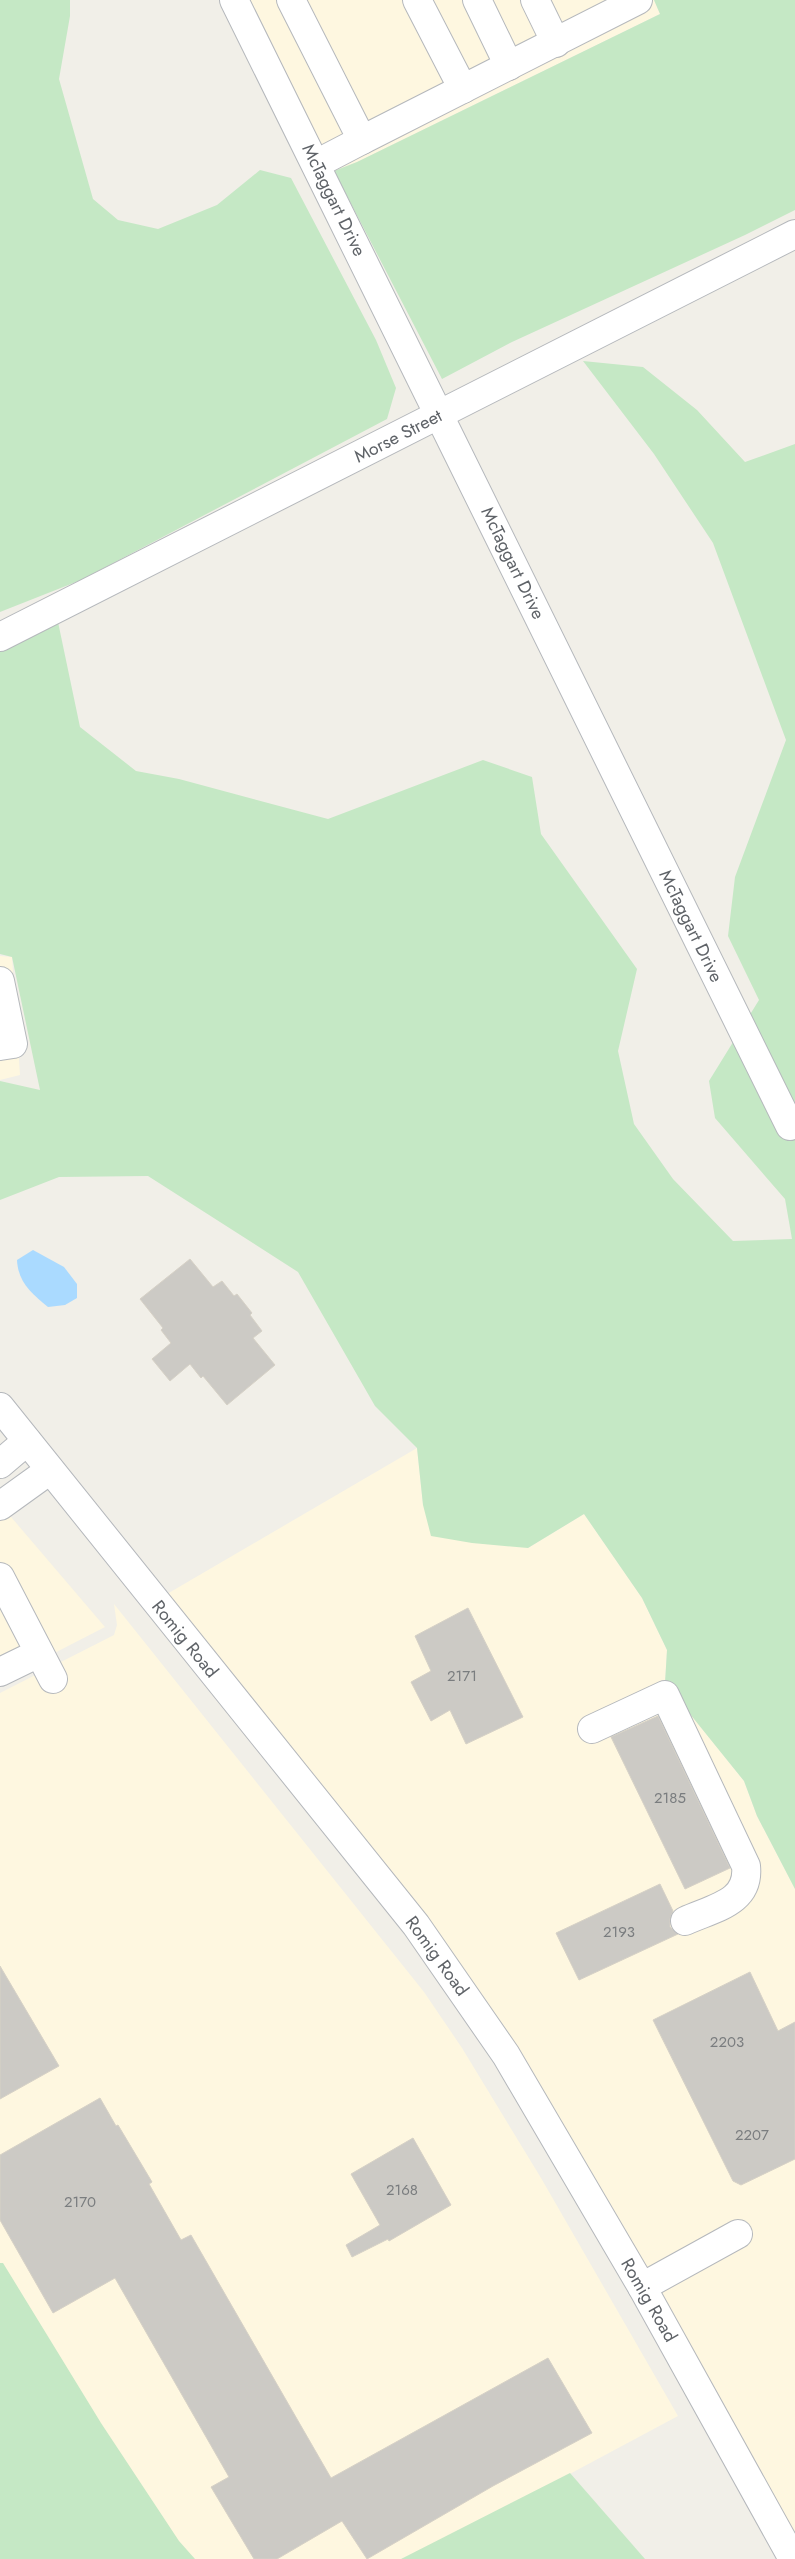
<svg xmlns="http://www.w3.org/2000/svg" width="795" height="2559" font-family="Jost,sans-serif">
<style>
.commercial{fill:#fef7e0}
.green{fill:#c5e8c5}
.water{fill:#aadaff}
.building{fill:#cccac5;stroke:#d6d1c6}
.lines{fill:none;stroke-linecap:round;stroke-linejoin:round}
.minor-casing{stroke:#b5b8bc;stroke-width:30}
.minor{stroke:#fff;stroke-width:28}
.labels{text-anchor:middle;stroke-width:4;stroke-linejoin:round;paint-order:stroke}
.number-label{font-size:15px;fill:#7a7d7f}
.street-label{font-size:18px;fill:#5f6368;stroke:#fff}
</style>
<rect width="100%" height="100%" fill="#f1efe8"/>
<g class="commercial">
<polygon points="249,0 654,0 660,14 357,162 334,171"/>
<polygon points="0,956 12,957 20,1075 0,1080"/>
<polygon points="417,1448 423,1505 528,1548 584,1514 642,1598 667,1650 665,1683 744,1781 757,1816 795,1889 795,2559 506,2055 155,1601"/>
<polygon points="0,1504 105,1627 0,1681"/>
<polygon points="114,1604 424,1992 462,2048 541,2178 678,2416 411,2559 154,2559 0,2299 0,1693 114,1635 117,1625"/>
</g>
<g class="green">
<polygon points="0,0 70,0 70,16 59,79 93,199 118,220 158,229 217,205 260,170 291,178 376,340 396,388 387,419 81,580 0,612"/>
<polygon points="654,0 795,0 795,210 745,235 512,342 442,379 334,171 357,162 660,14"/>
<polygon points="583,361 643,367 697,410 745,462 795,444 795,1889 757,1816 744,1781 665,1683 667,1650 642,1598 584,1514 528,1548 472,1543 431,1536 423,1505 417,1448 375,1406 298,1272 148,1176 59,1177 0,1200 0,1081 40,1090 12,957 0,954 0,648 58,622 80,727 136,771 179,779 328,819 483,760 532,777 541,834 637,969 618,1051 634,1124 673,1179 733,1241 792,1239 785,1199 715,1118 709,1081 759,1000 728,936 735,877 786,740 713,543 654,454"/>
<polygon points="0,2263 3,2263 101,2423 179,2541 195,2559 0,2559"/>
<polygon points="570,2473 645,2559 401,2559"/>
</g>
<path class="water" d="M 33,1250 L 64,1267 L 77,1284 L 77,1298 L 65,1305 L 48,1307 C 31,1293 18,1282 17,1260 Z"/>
<g class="building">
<polygon points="190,1259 213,1287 222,1281 234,1296 237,1294 252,1313 250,1315 262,1331 253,1338 275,1365 227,1405 203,1376 201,1378 190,1364 170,1381 152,1359 171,1343 161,1330 163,1328 140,1299"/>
<polygon points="468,1608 523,1717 466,1744 450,1710 431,1721 411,1682 431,1671 415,1636"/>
<polygon points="658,1716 730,1868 685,1889 611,1737"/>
<polygon points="660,1884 673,1911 670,1919 670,1927 678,1934 579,1980 556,1933"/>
<polygon points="0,1966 59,2066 0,2099"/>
<polygon points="750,1972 778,2031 795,2022 795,2159 741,2185 733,2181 653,2020"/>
<polygon points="100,2098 116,2126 118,2125 152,2182 149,2184 181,2240 191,2235 331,2478 548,2358 592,2433 493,2486 367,2559 342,2521 277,2559 254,2559 211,2487 229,2477 115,2278 53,2313 0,2220 0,2155"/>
<polygon points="413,2138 451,2205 389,2241 388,2239 352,2257 346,2245 380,2225 351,2174"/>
</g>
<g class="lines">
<defs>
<g id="minor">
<polyline points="234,0 790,1126"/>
<polyline points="291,0 362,140 316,164"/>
<polyline points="417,0 463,89"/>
<polyline points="477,0 509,66"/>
<polyline points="535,0 556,43"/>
<polyline points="362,140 638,0"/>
<polyline points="0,637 795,234"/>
<polyline points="0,981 13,1044 0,1046"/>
<polyline points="0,1407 416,1925 506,2055 642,2287 793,2559"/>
<polyline points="0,1464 27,1441"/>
<polyline points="0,1506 50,1470"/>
<polyline points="0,1577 53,1679"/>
<polyline points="0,1672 39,1653"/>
<path d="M 592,1729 L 665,1695 L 746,1866 C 750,1903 713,1908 685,1921"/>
<polyline points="642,2287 738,2234"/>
</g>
</defs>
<use href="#minor" class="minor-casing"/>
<use href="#minor" class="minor"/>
</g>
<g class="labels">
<g class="number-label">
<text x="462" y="1681">2171</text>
<text x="670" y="1803">2185</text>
<text x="619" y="1937">2193</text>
<text x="727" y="2047">2203</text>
<text x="752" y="2140">2207</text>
<text x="402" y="2195">2168</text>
<text x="80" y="2207">2170</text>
</g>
<g class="street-label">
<text transform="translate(334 200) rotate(64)" y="6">McTaggart Drive</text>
<text transform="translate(398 436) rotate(-27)" y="6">Morse Street</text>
<text transform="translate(513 563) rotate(64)" y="6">McTaggart Drive</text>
<text transform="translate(691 926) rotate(64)" y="6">McTaggart Drive</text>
<text transform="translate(185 1639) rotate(51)" y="6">Romig Road</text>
<text transform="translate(437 1956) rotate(54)" y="6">Romig Road</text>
<text transform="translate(649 2300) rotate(60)" y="6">Romig Road</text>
</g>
</g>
</svg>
